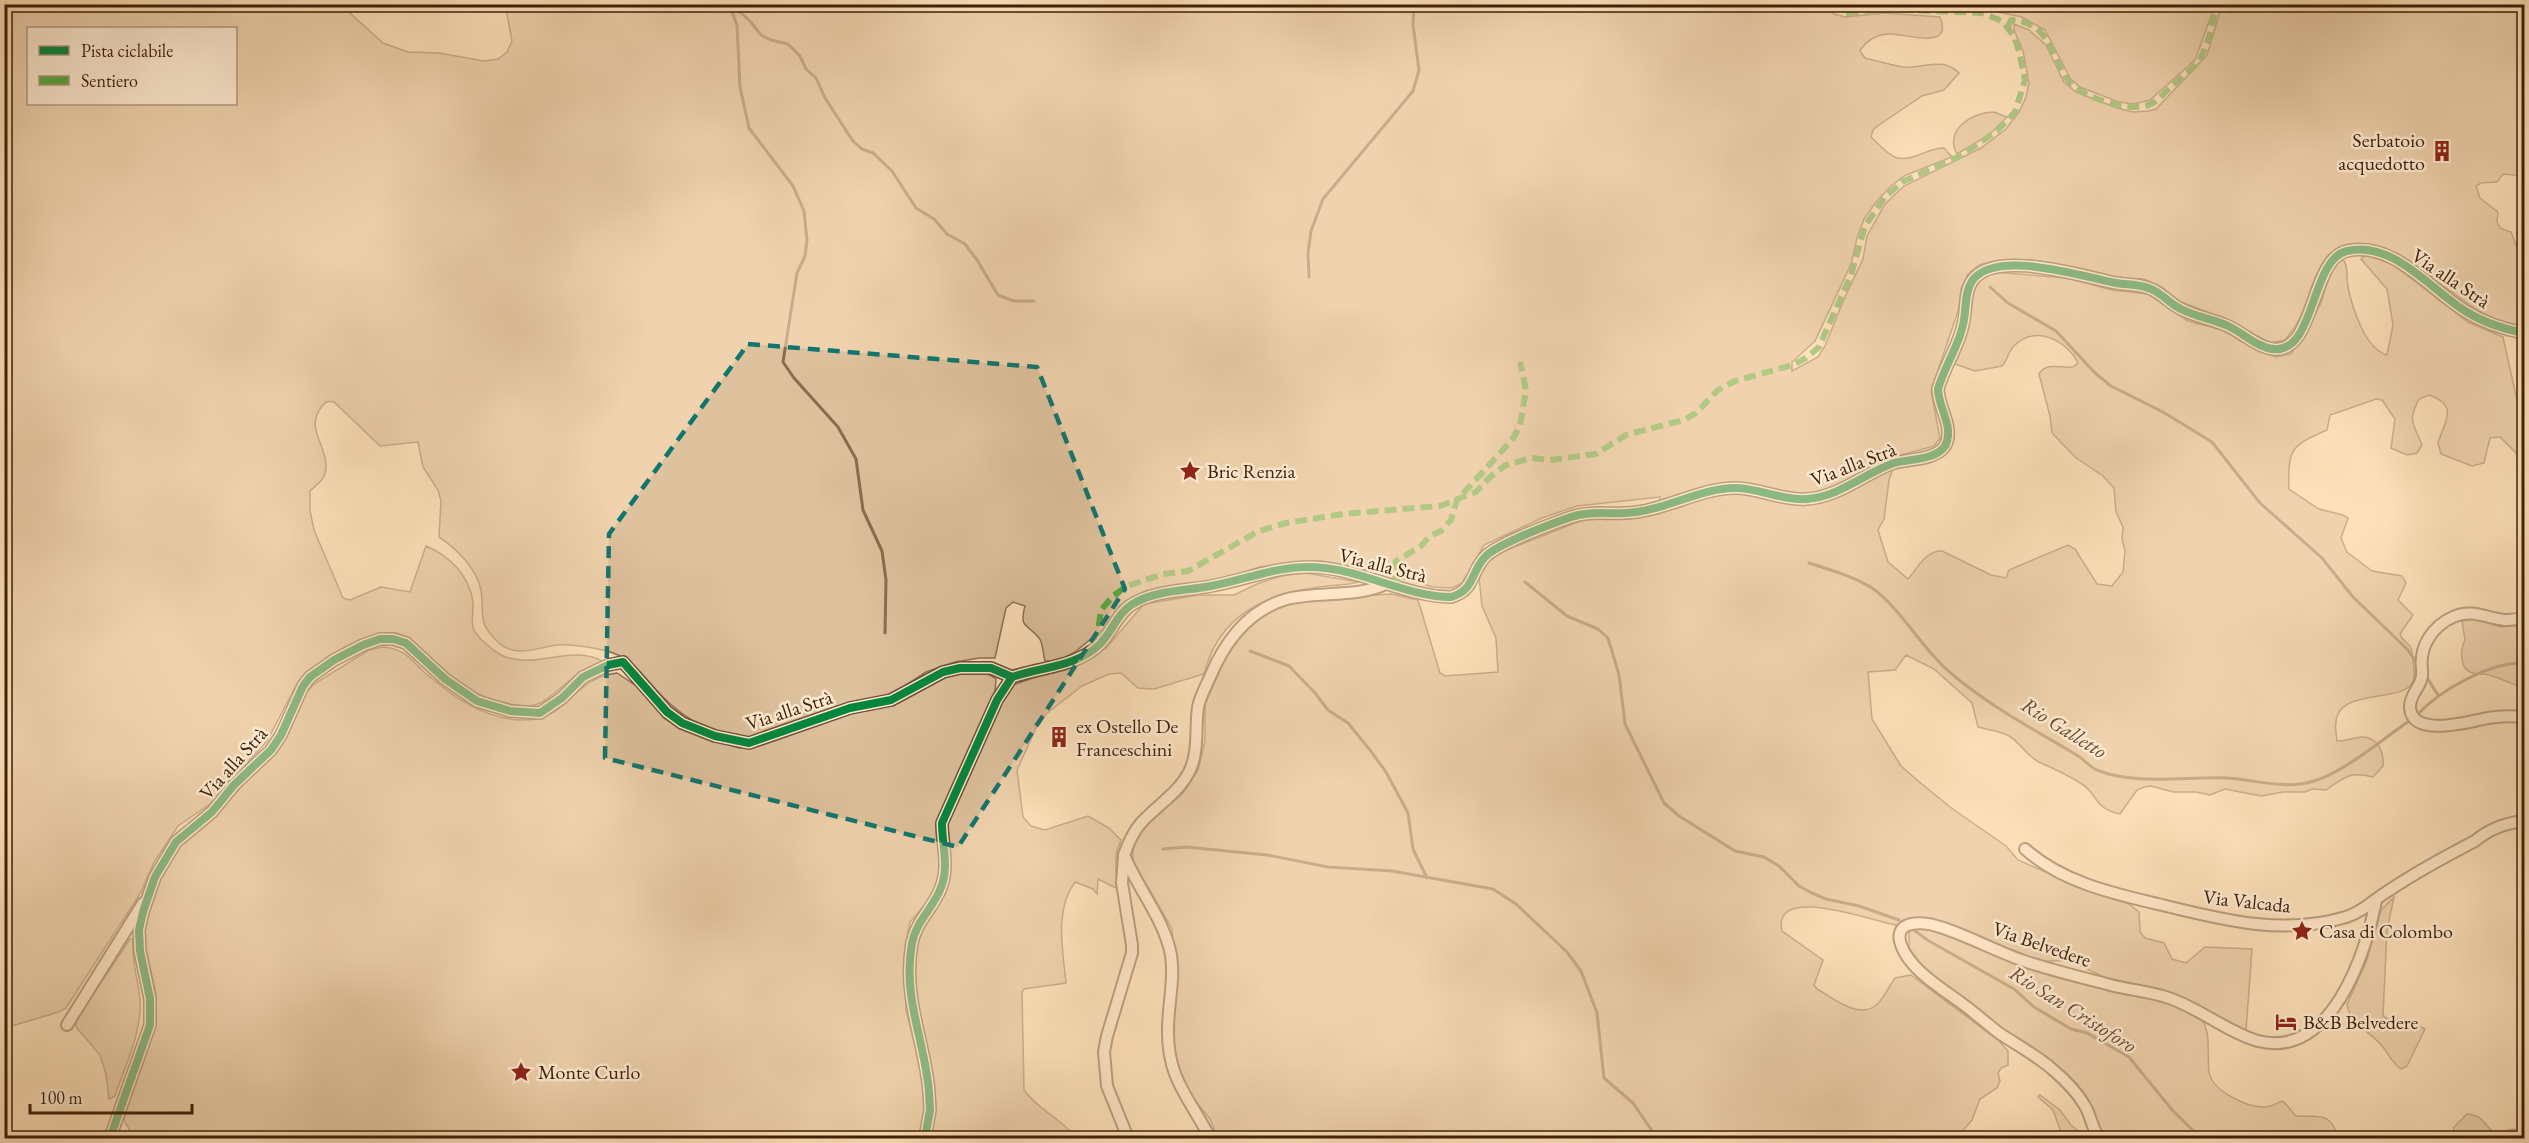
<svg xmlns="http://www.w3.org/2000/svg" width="2529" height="1143" font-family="'EB Garamond',serif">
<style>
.green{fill:#dec19d;stroke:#8e7053;stroke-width:1.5;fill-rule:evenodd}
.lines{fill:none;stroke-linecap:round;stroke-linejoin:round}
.stream{stroke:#8a6c4f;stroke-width:3}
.minor-casing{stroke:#6e5036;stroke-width:14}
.minor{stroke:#ffecd3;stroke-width:10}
.quiet{stroke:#55aa41;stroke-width:6;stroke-dasharray:12 6;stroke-linecap:butt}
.cycleway-casing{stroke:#ffecd3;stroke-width:11}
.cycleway{stroke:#00873e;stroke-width:8}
.marked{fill:none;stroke:#0f766e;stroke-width:4.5;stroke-dasharray:12 8;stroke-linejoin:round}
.labels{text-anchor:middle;stroke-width:5;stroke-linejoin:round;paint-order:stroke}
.poi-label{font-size:20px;fill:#3e1f09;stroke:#ffecd3;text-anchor:start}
.street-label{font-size:20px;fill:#3e1f09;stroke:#ffecd3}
.water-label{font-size:21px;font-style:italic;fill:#6a4c32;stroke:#ffecd3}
</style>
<rect width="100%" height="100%" fill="#ffe2bb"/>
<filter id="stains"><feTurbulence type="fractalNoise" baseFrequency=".00333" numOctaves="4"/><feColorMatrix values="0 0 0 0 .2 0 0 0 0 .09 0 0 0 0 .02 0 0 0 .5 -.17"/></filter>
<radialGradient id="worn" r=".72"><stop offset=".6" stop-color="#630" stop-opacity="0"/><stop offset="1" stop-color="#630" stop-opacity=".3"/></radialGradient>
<g class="green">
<path d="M 505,4 L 1827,4 L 1834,14 L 1845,17 L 1884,13 L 1940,17 C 1954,51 1905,34 1892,34 C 1879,33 1866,40 1860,51 L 1865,58 C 1878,61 1891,65 1903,67 C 1924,69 1942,56 1959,73 L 1944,90 L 1922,96 L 1879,125 L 1873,130 L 1871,137 C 1890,155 1895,165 1921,154 C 1929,151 1935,148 1944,148 L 1952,157 L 1906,175 L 1892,185 L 1876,202 L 1864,219 L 1857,238 L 1851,264 L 1815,341 L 1792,362 L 1792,371 L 1818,357 L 1825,346 L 1844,299 L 1863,259 L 1867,236 L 1885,204 L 1904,186 L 1981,148 L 2006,129 L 2019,112 L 2026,97 L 2029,83 L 2023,51 L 2014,30 L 2014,24 L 2029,30 L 2046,45 L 2064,82 L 2076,92 L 2117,108 L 2133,112 L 2148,111 L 2156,109 L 2207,55 L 2222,5 L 2230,13 L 2242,4 L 2524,5 L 2524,176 L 2503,174 L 2497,182 L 2481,183 L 2476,186 L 2480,198 L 2498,212 L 2497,222 L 2500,228 L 2511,232 L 2519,253 L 2524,255 L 2524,327 C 2506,323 2489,318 2473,307 C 2441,287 2361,213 2326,258 C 2312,276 2309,301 2298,321 C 2295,328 2290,334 2285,340 L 2270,343 L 2228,320 L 2179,301 L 2162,287 L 2144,279 L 2119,278 L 2075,267 L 2030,260 L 1998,260 L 1979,265 L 1968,274 L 1961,289 L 1959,308 L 1931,391 L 1940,438 L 1934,446 L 1897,456 L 1889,480 L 1884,519 L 1878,530 L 1888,562 L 1908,579 C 1917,569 1926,550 1942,551 L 1991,575 L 2006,578 L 2009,570 L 2068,545 L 2075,549 L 2097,584 L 2112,586 L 2123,572 L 2125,551 L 2122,539 L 2123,527 L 2116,512 L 2114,488 L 2103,476 L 2076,458 L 2052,433 L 2050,416 L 2039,374 C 2047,361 2061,369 2073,367 L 2078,363 C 2067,341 2036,324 2014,346 C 2008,351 2008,360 2002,366 L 1975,371 L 1955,364 L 1966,336 L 1970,293 L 1981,277 L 1994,272 L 2067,278 L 2112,290 L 2148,294 L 2188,321 L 2222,330 L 2258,351 L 2276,357 L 2291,354 L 2321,303 L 2333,265 L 2343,259 C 2349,267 2346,277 2348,287 C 2352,307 2365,349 2387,355 L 2393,325 L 2387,289 L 2361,259 L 2366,255 L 2392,264 L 2468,322 L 2503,337 L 2517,400 L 2524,415 L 2524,482 L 2516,453 L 2500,437 L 2490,438 L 2484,463 L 2472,466 L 2441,454 L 2438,443 C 2444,422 2460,406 2429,395 L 2419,399 C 2407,422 2414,424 2422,445 L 2417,453 L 2407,455 L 2391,448 L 2395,419 L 2382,400 L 2376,399 L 2330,415 L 2327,430 C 2290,446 2288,449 2289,489 L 2319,509 L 2343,515 L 2348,518 L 2341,538 L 2347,552 L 2372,571 L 2402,576 L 2406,583 L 2398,600 L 2413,615 L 2400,634 C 2402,641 2408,642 2411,648 C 2412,651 2415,672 2414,676 C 2414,704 2350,688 2338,714 C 2334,722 2336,732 2337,741 C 2346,742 2353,737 2362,737 C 2378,737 2384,752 2383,766 L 2373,777 C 2350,771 2345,777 2326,790 L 2312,789 L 2305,792 L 2283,792 L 2261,796 L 2225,789 L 2210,795 L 2196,792 L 2173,792 L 2151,786 L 2144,787 L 2137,790 L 2120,814 C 2094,809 2097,793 2082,784 C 2069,776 2055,769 2041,763 C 2028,758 2021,743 2009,736 C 2001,731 1989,730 1978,727 L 1972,703 L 1934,669 L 1906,655 L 1895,670 L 1868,672 L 1872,719 L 1901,766 L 1917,780 L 1950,807 L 2006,846 L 2018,860 L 2089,891 L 2129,904 L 2139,912 L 2140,932 L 2145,938 L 2164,943 L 2172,959 L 2186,963 L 2205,947 L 2252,949 L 2246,1031 C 2202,1009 2156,998 2110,980 C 2096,974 2079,963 2064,961 C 2053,960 2043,963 2032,960 C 1997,950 1957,921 1922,918 C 1913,917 1905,925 1896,925 C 1877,923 1771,882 1782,931 L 1823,960 L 1814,985 L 1817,989 C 1832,997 1857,1019 1875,1006 C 1883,1001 1889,986 1895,978 L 1911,975 L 1999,1041 L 2008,1051 L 2008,1065 L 2001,1068 L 1998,1073 L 2000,1081 L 1997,1088 L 1980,1099 L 1972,1120 L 1961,1133 L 1968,1138 L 1218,1138 L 1210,1119 L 1190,1094 L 1177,1067 L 1172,1033 L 1175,971 L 1172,929 L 1133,861 L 1133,844 L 1141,830 L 1183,793 L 1198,770 L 1205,741 L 1205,704 L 1232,643 L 1253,621 L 1282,606 L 1320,598 L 1391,594 L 1418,600 L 1440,673 L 1445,676 L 1498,672 L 1496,638 L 1482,606 L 1479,577 L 1484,565 L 1499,553 L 1585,519 L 1631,519 L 1659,513 L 1660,497 L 1577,506 L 1542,518 L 1484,545 L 1462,583 L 1452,588 L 1433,587 L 1385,574 L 1322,561 L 1259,567 L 1226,579 L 1133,598 L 1120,605 L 1104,628 L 1075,652 L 1059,661 L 1045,661 C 1043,655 1043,642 1039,638 C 1027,623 1019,629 1025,606 L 1013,602 L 1006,608 L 995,658 L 979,658 L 955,662 L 926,672 L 894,693 L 835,708 L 751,737 C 715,736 686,721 662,696 C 637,670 632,654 593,648 C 581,646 568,644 556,645 C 538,648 515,658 499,643 C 476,621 485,617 481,590 C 477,569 456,548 439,537 L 441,501 L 438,490 L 423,467 L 418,442 L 380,446 L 334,402 C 328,401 326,401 322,406 C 304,429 328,445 326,469 C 325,480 317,484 310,491 L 310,511 L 314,530 L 343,598 L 350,600 L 381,587 L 410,592 L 426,546 C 449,556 470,575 473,603 C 474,611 470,622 474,630 C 479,639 492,650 501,655 C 534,671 571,643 604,662 C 573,670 566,688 542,702 C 532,708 522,706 511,704 C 464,696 440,668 407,638 L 397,633 L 379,633 L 345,647 L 309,670 L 298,682 L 267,741 L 210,804 L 178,826 L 154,862 L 141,892 L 66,1008 L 59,1012 L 5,1028 L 5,5 L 341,5 L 383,43 L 408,52 L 439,53 L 484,61 L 498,59 L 507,52 L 512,41 ZM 28,28 L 236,28 L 236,104 L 28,104 Z"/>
<polygon points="1841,5 2215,5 2195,60 2150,100 2134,104 2119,102 2080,87 2070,78 2045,30 2022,17 1973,7 1884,5 1843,7"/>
<path d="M 1994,112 L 2007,117 L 1989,135 L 1957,154 C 1944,130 1972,112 1994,112 Z"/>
<path d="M 1305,573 L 1359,582 C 1344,586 1328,585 1313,588 C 1275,593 1236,609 1216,644 C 1210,653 1207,664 1204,674 L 1154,689 L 1138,688 L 1121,673 L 1109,674 L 1082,686 L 1046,714 L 1037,726 L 1017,770 L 1023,817 L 1031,826 L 1045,830 L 1088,816 L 1109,828 L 1121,840 L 1116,854 L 1116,888 L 1098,879 L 1097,894 L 1093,889 L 1075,882 C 1054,910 1063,951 1066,983 L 1024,989 L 1022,992 L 1024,1090 C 1038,1110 1062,1119 1076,1138 L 928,1138 L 930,1132 L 913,989 L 915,944 L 918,931 L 943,894 L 945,823 L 966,773 L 1010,686 L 1053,671 L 1106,648 L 1144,604 L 1199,595 L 1234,595 L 1257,584 L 1281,576 Z"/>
<path d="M 2476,619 L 2501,627 L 2524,622 L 2524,689 C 2514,685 2503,679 2492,676 C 2486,673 2479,675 2473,673 C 2459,670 2460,650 2465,640 L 2462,621 Z"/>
<path d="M 383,647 C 405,649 409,658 424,672 C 452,696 483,719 522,720 C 570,721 571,678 617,673 L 638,687 L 664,718 L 689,732 L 739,748 L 758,745 L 953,672 C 968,671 983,669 996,679 L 995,691 L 938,823 L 940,872 L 936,887 L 928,901 L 910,922 L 905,946 L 906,1010 L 924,1081 L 925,1109 L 919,1138 L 134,1138 L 124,1120 L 128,1101 L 154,1025 L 156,994 L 144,940 L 147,912 L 157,883 L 170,855 L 190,835 L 213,818 L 251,776 L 273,755 L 285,738 L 307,692 L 314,684 L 369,650 Z"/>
<path d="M 2394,897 L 2387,930 L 2383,1016 L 2388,1019 L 2408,1020 L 2425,1029 L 2407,1066 L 2401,1069 C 2392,1063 2389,1055 2383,1047 C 2372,1033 2349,1023 2347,1004 L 2367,960 L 2381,910 Z"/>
<path d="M 1917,926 L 1943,931 L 2111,990 L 2174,1004 L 2203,1021 C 2211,1036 2207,1055 2209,1072 C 2212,1091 2248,1108 2265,1107 C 2272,1107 2276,1103 2283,1101 L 2296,1116 C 2319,1118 2329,1110 2339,1138 L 2104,1138 L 2092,1110 L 2005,1033 L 1926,971 L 1909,948 L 1909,931 Z"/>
<path d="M 130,939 L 133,939 C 131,960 138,979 140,1000 C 142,1032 125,1066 115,1096 L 109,1099 L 106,1074 L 100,1055 L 76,1027 L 76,1020 Z"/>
<polygon points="2040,1095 2060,1110 2071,1125 2087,1138 2063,1138 2053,1110 2038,1097"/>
<path d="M 2467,1114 C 2483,1115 2484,1125 2495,1134 L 2512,1129 L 2521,1131 L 2524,1138 L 2452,1138 L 2454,1127 Z"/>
</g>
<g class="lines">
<g class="stream">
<polyline points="729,4 737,25 740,87 749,128 793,186 804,211 807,240 805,256 797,273 783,362 794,378 838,427 856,459 863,510 882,551 886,580 885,633"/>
<polyline points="731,4 750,21 761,35 771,40 788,44 800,56 806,69 816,78 825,98 853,141 862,149 873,153 892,171 916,208 934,219 947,234 965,244 977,260 998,295 1014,301 1034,301"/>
<polyline points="1309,277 1308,253 1311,231 1323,199 1413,91 1419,70 1413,25 1414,4"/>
<polyline points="1990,287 2008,303 2056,331 2095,373 2111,386 2163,412 2212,442 2260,503 2322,558 2353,597 2407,649 2419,666"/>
<path d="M 1809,563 C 1830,570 1853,576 1872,588 C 1902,609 1923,651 1953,675 C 1990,706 2033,729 2075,754 C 2083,758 2089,767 2097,770 C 2135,786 2188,776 2228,778 C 2256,780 2286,790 2314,781 C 2344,772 2383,739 2409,721"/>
<polyline points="1525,582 1567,616 1598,629 1608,638 1619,675 1625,724 1664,803 1679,816 1735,851 1764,857 1779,866 1799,886 1812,893 1826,899 1859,906 1899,920"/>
<polyline points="1250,651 1289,666 1315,693 1328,710 1348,723 1370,750 1386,772 1408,813 1413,849 1427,878"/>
<polyline points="2426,676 2438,695"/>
<path d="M 2417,715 C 2440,690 2490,662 2524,663"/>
<polyline points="1163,849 1186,847 1267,855 1328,867 1392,871 1493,889 1516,904 1567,952 1581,971 1597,1013 1604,1078 1633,1103 1657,1138"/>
<polyline points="1911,928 1929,941 2014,989 2034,1007 2071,1029 2087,1033 2129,1057 2173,1111 2201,1138"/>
</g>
<defs>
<g id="minor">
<path d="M 2524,617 C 2496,628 2479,605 2453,617 C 2433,626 2419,646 2422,669 C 2424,687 2410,691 2410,707 C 2411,739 2471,721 2488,718 C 2500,716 2512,716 2524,717"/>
<path d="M 2025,849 C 2063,883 2115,894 2162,905 C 2223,920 2284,936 2346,917 C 2363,912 2373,900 2388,891 C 2415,873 2446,856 2475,841 C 2489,829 2506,823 2524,821"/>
<polyline points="1124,856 1122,883 1132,945 1132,953 1107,1036 1104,1052 1107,1086 1128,1138"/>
<polyline points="67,1025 143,903"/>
<polyline points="110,1138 150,1025 150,999 140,951 139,930 143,912 155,877 176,842 212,812 234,785 271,750 281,735 303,686 310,677 334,660 363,645 380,639 393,639 406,643 445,679 477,701 510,711 540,713 562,698 583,677 608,665 623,662 667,712 682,723 715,736 749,743 850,708 891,700 943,672 960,668 991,668 1012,677"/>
<path d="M 925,1138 L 930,1110 L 929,1092 C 925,1041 902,998 912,943 C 916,922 932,909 940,890 C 950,867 942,846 942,823 L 997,700 L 1012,677 C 1041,667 1077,667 1100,644 C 1112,632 1117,614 1131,605 C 1154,590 1185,591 1211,586 C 1244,580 1274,567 1309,567 C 1358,567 1402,596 1451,597 C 1475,590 1470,573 1485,557 C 1497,544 1551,524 1571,517 C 1588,511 1606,514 1625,513 C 1663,512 1699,488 1735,488 C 1759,488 1783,501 1807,499 C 1839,497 1865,473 1894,463 C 1909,459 1936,460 1945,446 C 1955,428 1938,407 1938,389 C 1946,362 1963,340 1965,312 C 1966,302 1966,290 1972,281 C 1995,248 2084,277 2116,283 C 2128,285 2140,284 2151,289 C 2163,294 2170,304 2181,309 C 2196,317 2213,319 2228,326 C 2243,333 2257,347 2273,349 C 2316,354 2310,259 2347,251 C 2393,240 2431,290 2465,311 C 2484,323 2503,329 2524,333"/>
<path d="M 1210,1138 C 1189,1097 1167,1079 1168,1029 C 1168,1005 1175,979 1171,955 C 1164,919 1138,889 1124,855 C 1128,844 1133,832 1141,823 C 1157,805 1180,792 1190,770 C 1199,750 1195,727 1198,707 C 1200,697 1206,686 1210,677 C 1225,641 1248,610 1287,599 C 1319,591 1356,598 1386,584"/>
<path d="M 2099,1138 C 2092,1128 2091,1116 2085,1106 C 2077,1092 2064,1079 2052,1069 C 2036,1055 2017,1045 1999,1033 C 1986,1023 1974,1012 1960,1002 C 1942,989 1918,974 1906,955 C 1886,922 1916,919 1940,927 C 1969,936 1995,951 2024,961 C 2051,970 2079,977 2107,984 C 2127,990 2149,991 2169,998 C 2199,1008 2229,1033 2258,1041 C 2331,1060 2366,953 2376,901"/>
</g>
</defs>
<use href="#minor" class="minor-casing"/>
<use href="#minor" class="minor"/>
<g class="quiet">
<path d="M 2008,27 L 2011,20 C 2057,22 2050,70 2077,89 C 2094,100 2133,113 2151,104 C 2161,99 2167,89 2175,83 C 2184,75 2196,67 2201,57 C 2209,41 2213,22 2217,4"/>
<polyline points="1400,586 1394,574 1396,561 1420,547 1430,536 1441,531 1451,520 1457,500 1512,440 1520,426 1526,390 1520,362"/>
<polyline points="1100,644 1099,624 1101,610 1113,596 1127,586 1163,574 1188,571 1259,531 1286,523 1343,514 1440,506 1476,492 1490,477 1506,465 1532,458 1550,460 1596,454 1626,435 1684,420 1696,413 1718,390 1735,381 1793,365 1806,358 1819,347 1851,275 1865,226 1884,198 1902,182 1958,157 1978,144 1997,131 2015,112 2025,80 2019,51 2014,36 2002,21 1982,13 1883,9 1848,13 1842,11 1834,4"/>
</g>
<defs>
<g id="cycleway">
<polyline points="110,1138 150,1025 150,999 140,951 139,930 143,912 155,877 176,842 212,812 234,785 271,750 281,735 303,686 310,677 334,660 363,645 380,639 393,639 406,643 445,679 477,701 510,711 540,713 562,698 583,677 608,665 623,662 667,712 682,723 715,736 749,743 850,708 891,700 943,672 960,668 991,668 1012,677"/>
<path d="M 925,1138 L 930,1110 L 929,1092 C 925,1041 902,998 912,943 C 916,922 932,909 940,890 C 950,867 942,846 942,823 L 997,700 L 1012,677 C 1041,667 1077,667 1100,644 C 1112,632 1117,614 1131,605 C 1154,590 1185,591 1211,586 C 1244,580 1274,567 1309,567 C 1358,567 1402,596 1451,597 C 1475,590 1470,573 1485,557 C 1497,544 1551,524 1571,517 C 1588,511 1606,514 1625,513 C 1663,512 1699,488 1735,488 C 1759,488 1783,501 1807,499 C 1839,497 1865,473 1894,463 C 1909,459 1936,460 1945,446 C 1955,428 1938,407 1938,389 C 1946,362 1963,340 1965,312 C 1966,302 1966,290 1972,281 C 1995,248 2084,277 2116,283 C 2128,285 2140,284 2151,289 C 2163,294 2170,304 2181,309 C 2196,317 2213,319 2228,326 C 2243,333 2257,347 2273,349 C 2316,354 2310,259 2347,251 C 2393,240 2431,290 2465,311 C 2484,323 2503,329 2524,333"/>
</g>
</defs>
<use href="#cycleway" class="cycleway-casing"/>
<use href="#cycleway" class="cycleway"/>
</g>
<path d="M0 0H2529V1143H0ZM 748,344 L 1037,367 L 1125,589 L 958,847 L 605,758 L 609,534 Z" fill="#ffe2bb" fill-opacity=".55" fill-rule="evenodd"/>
<path class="marked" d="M 748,344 L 1037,367 L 1125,589 L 958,847 L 605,758 L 609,534 Z"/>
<defs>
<symbol id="building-bare" viewBox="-9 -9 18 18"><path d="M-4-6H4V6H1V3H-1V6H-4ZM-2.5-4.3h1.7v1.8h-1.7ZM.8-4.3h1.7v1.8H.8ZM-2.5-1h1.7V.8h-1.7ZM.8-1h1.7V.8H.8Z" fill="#8f2418" stroke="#ffecd3" stroke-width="2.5" paint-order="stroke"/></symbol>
<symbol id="sight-bare" viewBox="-9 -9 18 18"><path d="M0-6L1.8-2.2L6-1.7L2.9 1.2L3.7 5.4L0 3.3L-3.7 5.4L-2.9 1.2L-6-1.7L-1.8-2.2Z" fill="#8f2418" stroke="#ffecd3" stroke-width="2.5" paint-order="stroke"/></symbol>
<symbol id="hotel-bare" viewBox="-9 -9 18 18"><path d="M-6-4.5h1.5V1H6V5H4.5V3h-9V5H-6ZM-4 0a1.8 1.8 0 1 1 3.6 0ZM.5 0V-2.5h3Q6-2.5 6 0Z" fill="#8f2418" stroke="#ffecd3" stroke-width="2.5" paint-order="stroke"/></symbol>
</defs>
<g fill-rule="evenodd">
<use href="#building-bare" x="2427" y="136" width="30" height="30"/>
<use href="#sight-bare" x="1175" y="456" width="30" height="30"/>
<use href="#building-bare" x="1044" y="722" width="30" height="30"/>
<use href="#sight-bare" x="2287" y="916" width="30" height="30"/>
<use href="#hotel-bare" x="2271" y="1007" width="30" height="30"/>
<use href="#sight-bare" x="506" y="1057" width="30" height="30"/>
</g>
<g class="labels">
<g class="poi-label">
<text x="2425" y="147" text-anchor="end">Serbatoio<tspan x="2425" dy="23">acquedotto</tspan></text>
<text x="1207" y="478">Bric Renzia</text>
<text x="1076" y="733">ex Ostello De<tspan x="1076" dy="23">Franceschini</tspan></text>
<text x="2319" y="938">Casa di Colombo</text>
<text x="2303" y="1029">B&amp;B Belvedere</text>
<text x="538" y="1079">Monte Curlo</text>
</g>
<g class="street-label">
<text transform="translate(2451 278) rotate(34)" y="7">Via alla Strà</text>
<text transform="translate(1853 464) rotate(-21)" y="7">Via alla Strà</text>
<text transform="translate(1383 565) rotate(14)" y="7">Via alla Strà</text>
<text transform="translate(789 710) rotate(-18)" y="7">Via alla Strà</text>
<text transform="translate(233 763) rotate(-48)" y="7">Via alla Strà</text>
<text transform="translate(2247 901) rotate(6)" y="7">Via Valcada</text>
<text transform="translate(2042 944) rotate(19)" y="7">Via Belvedere</text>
</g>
<g class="water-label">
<text transform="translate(2064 728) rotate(32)" y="7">Rio Galletto</text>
<text transform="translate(2073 1009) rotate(32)" y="7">Rio San Cristoforo</text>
</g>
</g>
<rect width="2529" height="1143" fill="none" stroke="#ffe2bb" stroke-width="24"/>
<rect x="6" y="6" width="2517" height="1131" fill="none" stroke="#3e1f09" stroke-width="3"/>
<rect x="12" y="12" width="2505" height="1119" fill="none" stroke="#3e1f09" stroke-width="1.5"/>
<rect x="27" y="27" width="210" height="78" fill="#ffecd3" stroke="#b29a82" stroke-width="1.5"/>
<rect x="39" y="46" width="30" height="9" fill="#00873e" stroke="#b29a82" stroke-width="1.5"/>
<text x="81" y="57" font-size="18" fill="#3e1f09">Pista ciclabile</text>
<rect x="39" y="76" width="30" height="9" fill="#55aa41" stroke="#b29a82" stroke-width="1.5"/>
<text x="81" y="87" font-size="18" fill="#3e1f09">Sentiero</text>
<path d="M30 1104v9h162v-9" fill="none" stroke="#3e1f09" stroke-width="3"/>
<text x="39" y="1104" font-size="18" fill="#3e1f09" stroke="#ffecd3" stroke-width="4.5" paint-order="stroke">100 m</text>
<rect width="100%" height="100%" filter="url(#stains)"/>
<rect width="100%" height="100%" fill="url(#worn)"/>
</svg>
